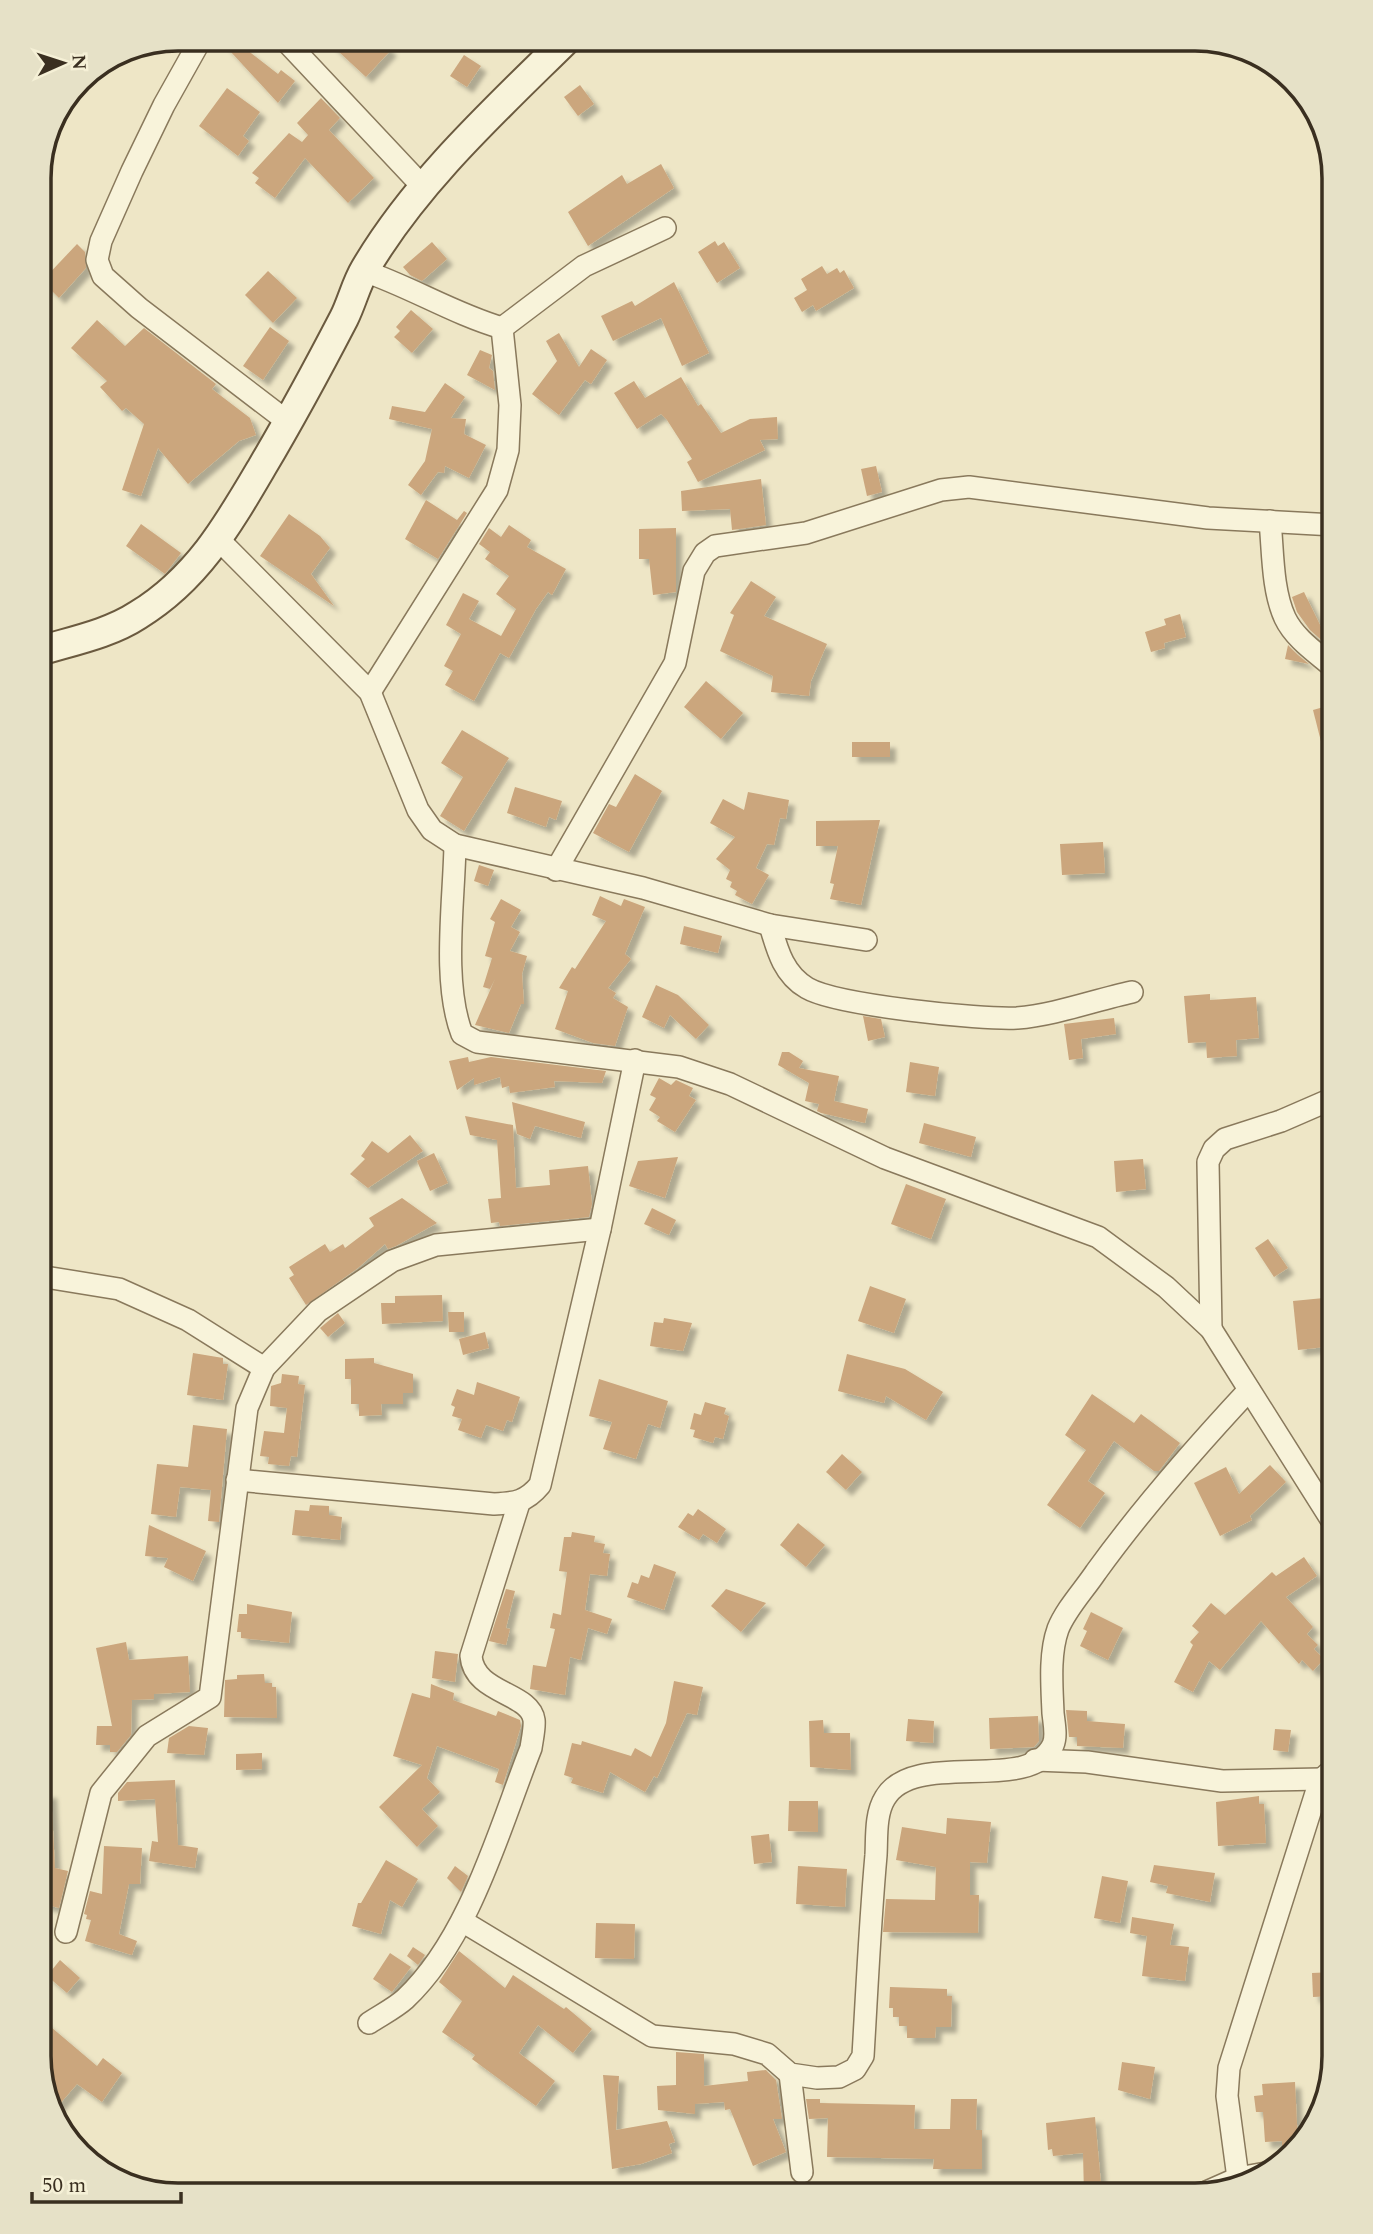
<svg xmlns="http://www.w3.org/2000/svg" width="1373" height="2234" font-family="Spectral,serif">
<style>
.building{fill:#cba67d;filter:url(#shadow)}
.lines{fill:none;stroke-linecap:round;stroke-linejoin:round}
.street-casing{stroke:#89795c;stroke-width:24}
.secondary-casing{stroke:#6b5a3f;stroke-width:32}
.street{stroke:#f8f3da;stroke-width:21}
.secondary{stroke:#f8f3da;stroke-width:28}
.rim{fill:none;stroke:#3a2f20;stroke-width:3.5}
</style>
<defs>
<filter id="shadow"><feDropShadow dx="6" dy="6" stdDeviation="2" flood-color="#0004"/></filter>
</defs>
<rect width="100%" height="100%" fill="#eee6c6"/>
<g class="building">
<polygon points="219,39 233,39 278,74 281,70 295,81 278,103"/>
<polygon points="325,39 379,39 391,50 366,77"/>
<polygon points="464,55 481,66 467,87 450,76"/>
<polygon points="580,85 594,104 578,116 564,97"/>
<polygon points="227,88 260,112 243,136 249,141 238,156 199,126"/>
<polygon points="321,98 340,118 329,130 374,178 348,203 305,158 275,198 255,183 259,178 252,173 289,133 302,142 308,135 297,123"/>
<polygon points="661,164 674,188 588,246 568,212 622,175 627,184"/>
<polygon points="715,241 718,246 724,242 740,268 717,283 698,252"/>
<polygon points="432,242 447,259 422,281 410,275 403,267"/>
<polygon points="77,244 85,252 86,268 59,298 42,281"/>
<polygon points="822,266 827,274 837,268 840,273 844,270 854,288 816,311 813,305 802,312 794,298 807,290 801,279"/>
<polygon points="268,271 297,298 273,323 245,295"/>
<polygon points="674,282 709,353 682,366 661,318 613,341 601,316 632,301 635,306"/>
<polygon points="411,310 433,329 412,353 394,337 400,331 396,327"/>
<polygon points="97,320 125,346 144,328 216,384 212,389 250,418 256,435 239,441 188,484 158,448 141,496 122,490 144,424 126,408 122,411 100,387 107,381 71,348"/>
<polygon points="270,327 289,341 263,380 243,366"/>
<polygon points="559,333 579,367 591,349 607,360 591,384 585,380 559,415 532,394 557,361 546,341"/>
<polygon points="480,350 492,355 489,368 493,371 495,390 467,375"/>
<polygon points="681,377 698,406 701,404 721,433 750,419 777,417 778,439 760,440 765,450 698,482 687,462 692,459 667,420 661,414 637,429 614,393 634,381 645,398"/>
<polygon points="445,383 465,397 451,418 466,419 464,434 486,445 469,478 445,466 444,473 438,472 421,495 408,485 425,461 432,429 389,419 392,406 425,412"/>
<polygon points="876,466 882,492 867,496 861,469"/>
<polygon points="761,479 766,525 732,530 730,509 682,511 681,491"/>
<polygon points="426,500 457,520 464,511 467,513 438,559 405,539"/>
<polygon points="289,514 320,536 330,548 311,574 334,606 260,556"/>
<polygon points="141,524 181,553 165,574 126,546"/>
<polygon points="509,525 531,540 527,547 566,569 552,595 548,592 536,609 509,658 500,653 474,701 445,685 453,671 444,666 461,634 446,625 463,593 479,601 469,619 501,636 516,609 496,594 509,576 485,559 490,552 479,544 489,528 501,537"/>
<polygon points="676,528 676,592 653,595 649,559 639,559 639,529"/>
<polygon points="751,581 776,597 764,616 827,644 811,681 809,696 771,692 773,676 720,651 734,615 730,613"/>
<polygon points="1304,592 1323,631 1334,626 1334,651 1310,630 1297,612 1292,597"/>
<polygon points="1180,614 1186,637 1164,643 1165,648 1151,652 1145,632 1166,625 1164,619"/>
<polygon points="1288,645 1298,655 1309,664 1285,659"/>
<polygon points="706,681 743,713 721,739 684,707"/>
<polygon points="1334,704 1334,773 1329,773 1313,710"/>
<polygon points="462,730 509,758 464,831 440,816 463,777 441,763"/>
<rect x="852" y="742" width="38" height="15"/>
<polygon points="635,774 662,791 629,852 593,833 609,804 616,807"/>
<polygon points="515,787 562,801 556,820 549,817 546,827 507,813"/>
<polygon points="748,792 789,800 786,819 780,818 774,845 767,844 756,868 769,875 752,904 735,895 737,891 730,887 732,882 726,879 730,870 716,859 735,837 710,823 723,799 744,810"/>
<polygon points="880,820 861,905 830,899 834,884 830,883 838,846 816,846 816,821"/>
<polygon points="1103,842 1105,873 1062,875 1060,844"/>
<polygon points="479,865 494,870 488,886 474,881"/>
<polygon points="600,896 621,906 624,899 645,907 625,954 631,959 608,988 616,993 613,998 628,1007 615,1046 593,1043 555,1029 568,991 559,988 572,967 575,969 606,921 592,915"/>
<polygon points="501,899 521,910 511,927 520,932 510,951 527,956 522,974 524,1004 521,1004 509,1033 475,1025 495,979 490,989 483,987 492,958 485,956 495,922 490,919"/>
<polygon points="684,926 722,936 718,953 680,944"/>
<polygon points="656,985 678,995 709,1025 696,1039 670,1015 664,1028 642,1017"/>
<polygon points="1210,994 1210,1000 1256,997 1259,1038 1236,1040 1237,1056 1207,1058 1206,1042 1188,1043 1184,996"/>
<polygon points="863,1016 881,1019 885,1037 868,1041"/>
<polygon points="1114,1018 1116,1034 1081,1039 1083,1058 1069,1060 1064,1024"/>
<polygon points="782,1052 789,1052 803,1061 799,1068 839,1076 834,1101 868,1109 865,1123 821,1113 817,1111 819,1104 805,1101 809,1083 778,1065"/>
<polygon points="468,1057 469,1062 491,1057 606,1071 602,1083 554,1081 555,1087 510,1093 509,1086 502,1088 500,1077 474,1085 474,1078 457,1090 449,1061"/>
<polygon points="910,1062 939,1067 935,1096 906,1092"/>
<polygon points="659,1078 671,1085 676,1080 693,1088 689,1096 696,1100 675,1132 657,1121 660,1117 649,1110 656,1098 650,1095"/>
<polygon points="512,1102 585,1122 581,1138 535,1126 530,1139 517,1134"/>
<polygon points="465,1116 513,1125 516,1188 550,1185 549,1170 588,1166 592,1204 589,1217 500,1226 499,1222 491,1223 488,1199 501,1198 497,1140 470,1135"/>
<polygon points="924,1123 976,1137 971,1157 919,1143"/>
<polygon points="410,1135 423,1151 368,1188 350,1174 365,1159 361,1156 372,1141 388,1153"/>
<polygon points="434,1153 448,1183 430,1191 417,1161"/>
<polygon points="678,1157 665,1198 629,1186 638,1161"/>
<polygon points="1143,1159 1146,1189 1116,1192 1114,1161"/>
<polygon points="906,1184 946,1199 931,1239 891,1224"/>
<polygon points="402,1198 437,1223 396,1246 388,1249 385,1244 358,1268 306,1305 289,1278 294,1275 289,1267 325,1244 330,1252 343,1244 345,1248 374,1226 369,1218"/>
<polygon points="652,1208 676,1220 669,1235 644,1224"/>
<polygon points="1268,1239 1288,1268 1274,1277 1255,1248"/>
<polygon points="870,1286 906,1299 894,1333 858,1321"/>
<polygon points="442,1295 443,1321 382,1324 381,1303 395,1303 395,1296"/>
<polygon points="1334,1297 1334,1346 1298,1350 1293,1301"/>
<polygon points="448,1312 464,1312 464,1332 449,1332"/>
<polygon points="338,1313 345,1323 328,1337 320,1328"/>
<polygon points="664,1318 692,1323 683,1351 650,1346 654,1322 663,1323"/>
<polygon points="485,1332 489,1348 463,1355 459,1339"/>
<polygon points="193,1353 223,1358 223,1364 228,1364 223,1400 187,1395"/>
<polygon points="847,1354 905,1369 943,1392 926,1420 886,1396 884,1403 838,1391"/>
<polygon points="374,1358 374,1363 413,1374 413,1393 403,1393 403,1404 381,1404 382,1415 359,1416 359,1404 351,1404 351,1379 345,1379 345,1359"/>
<polygon points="282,1374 299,1376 298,1384 305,1385 297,1457 291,1456 289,1466 268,1464 269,1457 260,1456 264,1431 284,1433 287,1408 270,1406 271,1386 281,1383"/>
<polygon points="599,1379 668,1401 660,1428 648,1424 636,1459 603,1449 612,1422 589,1416"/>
<polygon points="477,1382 520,1397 512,1422 507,1420 503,1431 486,1425 481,1438 458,1430 462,1419 452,1416 455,1407 451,1405 457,1389 474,1395"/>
<polygon points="1092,1394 1134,1423 1141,1414 1180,1443 1159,1471 1154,1471 1114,1441 1088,1481 1105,1493 1080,1528 1047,1505 1086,1450 1065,1435"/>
<polygon points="705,1402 726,1408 724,1414 729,1416 723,1439 715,1437 713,1443 693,1437 695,1430 690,1429 694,1413 701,1415"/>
<polygon points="193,1425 227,1429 219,1522 208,1521 211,1490 180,1487 176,1517 151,1514 157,1464 188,1467"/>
<polygon points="842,1454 862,1472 846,1490 826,1472"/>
<polygon points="1270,1465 1286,1482 1250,1516 1252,1520 1220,1536 1194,1483 1226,1467 1239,1494"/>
<polygon points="310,1505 329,1506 329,1515 342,1517 340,1540 292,1535 295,1510 309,1511"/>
<polygon points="698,1509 726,1529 717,1543 703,1534 699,1540 678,1527 688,1513 693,1516"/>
<polygon points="798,1523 825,1545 806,1567 780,1545"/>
<polygon points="149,1525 206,1551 193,1581 164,1567 168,1558 145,1556"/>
<polygon points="572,1532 595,1536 594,1542 605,1544 603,1553 610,1554 607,1576 590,1574 585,1610 612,1619 607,1634 588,1628 581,1660 570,1657 565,1695 530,1689 533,1665 546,1667 555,1629 550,1628 553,1613 561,1615 567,1572 559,1571 564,1537 571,1537"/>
<polygon points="1304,1557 1317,1576 1286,1597 1313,1627 1307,1634 1318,1645 1314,1649 1324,1659 1313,1671 1302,1660 1299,1664 1261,1621 1220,1670 1209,1661 1193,1692 1174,1682 1193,1645 1190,1642 1199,1632 1192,1626 1211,1603 1225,1615 1272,1572 1276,1576"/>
<polygon points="654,1564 676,1572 664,1610 627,1597 632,1582 638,1584 641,1575 649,1578"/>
<polygon points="506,1589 515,1591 506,1628 510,1629 506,1645 489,1641"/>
<polygon points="726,1589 766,1603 741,1632 711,1606"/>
<polygon points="247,1604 292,1612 289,1643 241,1638 241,1632 237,1632 239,1614 247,1614"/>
<polygon points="1091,1612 1123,1628 1108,1660 1080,1646 1087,1631 1083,1629"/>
<polygon points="126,1642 129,1660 188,1656 190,1692 154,1694 154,1699 132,1700 131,1735 117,1752 110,1752 110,1745 96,1745 97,1726 112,1726 96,1648"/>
<polygon points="435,1651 458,1654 455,1682 432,1678"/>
<polygon points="264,1674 265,1683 272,1683 272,1687 276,1687 277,1718 224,1717 225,1680 237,1679 237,1675"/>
<polygon points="674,1681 703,1687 697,1715 687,1713 657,1778 654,1776 645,1792 610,1772 603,1793 571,1783 573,1778 564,1775 572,1743 581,1745 582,1741 631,1756 635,1748 651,1757 666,1723"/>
<polygon points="431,1684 454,1693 453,1700 496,1716 498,1711 520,1720 521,1726 503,1785 495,1782 499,1769 437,1746 427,1778 440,1792 422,1809 438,1826 417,1847 379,1807 422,1765 393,1756 412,1693 430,1698"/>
<polygon points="1066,1710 1087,1711 1087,1721 1125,1724 1123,1748 1077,1746 1077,1737 1069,1737"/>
<polygon points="1038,1716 1039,1741 1034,1747 990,1749 989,1718"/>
<polygon points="908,1719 934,1721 933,1743 906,1741"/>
<polygon points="823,1720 824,1733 850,1733 851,1770 810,1767 809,1721"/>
<polygon points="189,1726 208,1728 204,1755 167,1753 169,1738"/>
<polygon points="1275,1729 1291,1730 1288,1752 1273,1750"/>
<polygon points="262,1753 262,1769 236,1770 236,1754"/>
<polygon points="175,1780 178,1845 198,1848 195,1868 149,1861 152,1841 158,1842 155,1799 118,1801 118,1793 127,1782"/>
<polygon points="51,1792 55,1868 68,1871 59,1908 39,1903 39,1793"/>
<polygon points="1259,1796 1259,1804 1264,1804 1266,1843 1218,1846 1216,1802"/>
<polygon points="789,1801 818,1801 818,1832 788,1831"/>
<polygon points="947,1818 991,1822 987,1863 970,1862 970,1895 979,1895 978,1933 883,1932 886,1899 935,1900 936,1867 896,1860 902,1827 946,1834"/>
<polygon points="769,1834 772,1862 754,1864 751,1836"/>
<polygon points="104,1846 142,1848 140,1884 129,1884 119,1934 137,1941 132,1955 85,1941 91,1920 86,1919 87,1915 84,1914 90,1891 102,1894"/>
<polygon points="386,1860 418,1879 402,1907 390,1900 381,1934 352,1926 358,1903 361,1903"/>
<polygon points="1154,1865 1215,1873 1210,1902 1166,1893 1168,1886 1150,1882"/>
<polygon points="455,1866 468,1876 461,1892 447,1878"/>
<polygon points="798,1866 847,1869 845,1907 796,1904"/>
<polygon points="1102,1876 1128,1881 1120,1923 1094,1918"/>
<polygon points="1132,1917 1174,1924 1170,1945 1189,1947 1185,1981 1142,1976 1147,1936 1130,1933"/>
<polygon points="596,1923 635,1924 634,1959 595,1958"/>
<polygon points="413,1947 425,1955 418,1965 407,1956"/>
<polygon points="459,1951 505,1988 513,1975 564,2009 566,2007 592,2029 573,2053 538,2025 519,2053 555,2081 536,2106 472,2059 475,2055 442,2032 462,2001 439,1982"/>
<polygon points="390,1953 411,1967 392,1992 373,1979"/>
<polygon points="60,1960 80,1978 67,1993 47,1976"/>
<polygon points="1334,1972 1334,1996 1313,1997 1312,1973"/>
<polygon points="890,1987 947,1989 947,1996 952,1996 951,2027 936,2027 935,2038 907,2038 907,2026 899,2026 899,2017 893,2017 893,2008 889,2008"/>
<polygon points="38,2016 97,2066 103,2058 122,2073 102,2102 77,2084 52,2113 38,2056"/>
<polygon points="676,2052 704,2054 704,2086 748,2081 747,2072 766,2070 776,2080 782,2119 773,2119 786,2152 753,2166 730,2109 725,2110 724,2102 695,2104 695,2114 658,2110 657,2086 676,2085"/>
<polygon points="1122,2062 1155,2067 1150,2099 1118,2090"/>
<polygon points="603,2075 619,2076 616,2130 667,2121 675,2142 669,2144 672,2153 641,2164 612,2169"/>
<polygon points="1295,2082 1298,2145 1282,2159 1282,2141 1265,2142 1263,2112 1256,2112 1254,2096 1263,2095 1262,2084"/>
<polygon points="806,2099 820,2099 820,2103 915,2105 914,2129 950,2129 951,2099 977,2099 976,2130 982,2130 982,2169 933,2169 934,2159 827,2157 828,2118 809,2119"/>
<polygon points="1095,2117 1102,2195 1084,2195 1083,2153 1053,2156 1052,2149 1048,2150 1046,2123"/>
</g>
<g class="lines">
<defs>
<g id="street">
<polyline points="201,39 164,105 132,171 101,241 97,260 103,276 139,308 288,422"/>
<polyline points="284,39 424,188"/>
<path d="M 364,271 C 411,287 454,314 502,328"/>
<path d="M 1270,521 C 1273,551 1272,590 1285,618 C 1295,639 1317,653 1334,668"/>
<polyline points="219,540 370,692 418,810 432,830 455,845 643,888 770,925 866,940"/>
<polyline points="370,692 497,490 508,450 510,405 502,328 584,266 665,228"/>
<path d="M 455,845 C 454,902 442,982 462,1034 L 477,1042 L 679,1067 L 730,1084 L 885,1158 L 1098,1237 L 1166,1287 L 1211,1329 L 1334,1524"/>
<polyline points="556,870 675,663 694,571 705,553 715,546 806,533 941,490 969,487 1208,518 1334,525"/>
<path d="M 770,925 C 777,949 783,974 807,988 C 836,1005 980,1020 1017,1018 C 1055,1015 1095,1000 1132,992"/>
<polyline points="39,1276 119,1289 188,1320 264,1368"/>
<polyline points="1211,1329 1208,1162 1214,1149 1225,1139 1281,1121 1334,1098"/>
<path d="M 237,1480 L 494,1504 C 515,1503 526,1502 540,1485 L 600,1229 L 635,1060"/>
<polyline points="1035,1760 1087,1762 1222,1781 1322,1779"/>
<path d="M 462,1921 L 652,2036 L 734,2044 L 767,2054 L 790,2074 L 817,2078 L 839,2077 L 855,2069 L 863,2056 C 867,1989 870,1922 876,1855 C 877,1838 875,1814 885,1798 C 914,1748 1030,1795 1053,1745 C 1057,1736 1054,1723 1053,1713 C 1052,1687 1049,1654 1058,1629 C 1066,1609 1084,1590 1096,1572 C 1143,1507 1195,1448 1249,1390"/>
<polyline points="66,1932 101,1793 147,1736 210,1697 247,1408 264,1368 318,1311 392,1261 436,1245 600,1229"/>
<path d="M 369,2023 C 381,2015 395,2008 405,1999 C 470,1938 499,1829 531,1748 C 532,1740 535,1728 534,1720 C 530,1692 474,1694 471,1656 L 519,1503"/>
<polyline points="790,2074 802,2172"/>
<polyline points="1238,2178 1227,2096 1229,2068 1316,1793 1322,1779 1334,1768"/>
<polyline points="1204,2193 1238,2178 1266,2173"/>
</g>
<path id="secondary" d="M 39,651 C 72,641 109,634 138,615 C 197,579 228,525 262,467 C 291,418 318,368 344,318 C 352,302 356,284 365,269 C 416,182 496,109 567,39"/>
</defs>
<use href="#street" class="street-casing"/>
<use href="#secondary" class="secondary-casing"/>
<use href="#street" class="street"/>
<use href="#secondary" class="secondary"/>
</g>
<path d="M0 0H1373V2234H0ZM178 51H1195A127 127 0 0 1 1322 178V2056A127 127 0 0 1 1195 2183H178A127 127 0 0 1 51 2056V178A127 127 0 0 1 178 51Z" fill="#e6e1c7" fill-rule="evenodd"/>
<path class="rim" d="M178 51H1195A127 127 0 0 1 1322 178V2056A127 127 0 0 1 1195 2183H178A127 127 0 0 1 51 2056V178A127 127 0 0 1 178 51Z"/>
<g transform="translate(63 63) rotate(87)" stroke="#f5f0d6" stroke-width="5" paint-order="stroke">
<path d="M0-5L12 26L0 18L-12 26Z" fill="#3a2f20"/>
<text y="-10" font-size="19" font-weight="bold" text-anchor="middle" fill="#3a2f20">N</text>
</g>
<path d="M32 2192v10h149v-10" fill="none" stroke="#3a2f20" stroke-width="3.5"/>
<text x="42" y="2192" font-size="21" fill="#3a2f20" stroke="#f5f0d6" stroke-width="5" paint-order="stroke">50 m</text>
</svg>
